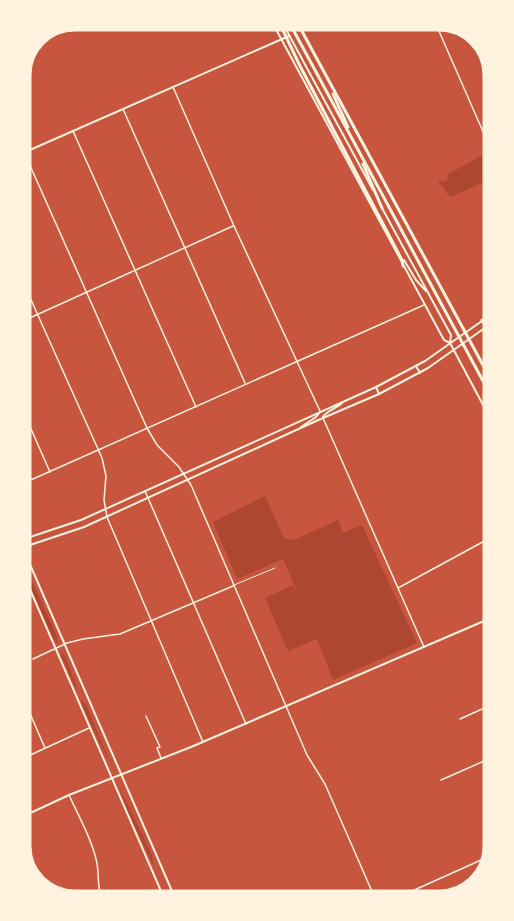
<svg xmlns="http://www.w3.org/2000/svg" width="514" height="921" font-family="'Archivo Narrow',sans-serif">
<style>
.green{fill:#ae4732}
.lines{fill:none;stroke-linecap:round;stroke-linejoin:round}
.service{stroke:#fff3e0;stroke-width:1}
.minor{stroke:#fff3e0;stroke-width:1.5}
.tertiary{stroke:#fff3e0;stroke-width:2}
.secondary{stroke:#fff3e0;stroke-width:2}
.motorway{stroke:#fff3e0;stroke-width:3}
.rim{fill:none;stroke:#fff3e0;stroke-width:5}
</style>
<rect width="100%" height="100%" fill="#c8553d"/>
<g class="green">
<polygon points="486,153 488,157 489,180 450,197 437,180 444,182 448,179 447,175"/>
<polygon points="265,496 284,538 294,540 338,520 343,533 362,525 417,643 333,680 317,639 288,651 265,598 293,585 299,596 283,559 237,579 213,522"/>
<polygon points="25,566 57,636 57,642 52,637 25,574"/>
<polygon points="61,651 65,656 78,690 76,688 62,658"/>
<polygon points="81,700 87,707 113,770 82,705"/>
<polygon points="119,787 152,855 153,865 126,807"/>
</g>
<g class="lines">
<polyline class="service" points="234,585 275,568"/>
<g class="minor">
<polyline points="94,22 96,24 106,22"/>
<polyline points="435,22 488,143"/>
<polyline points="173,87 234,226 320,411"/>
<polyline points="123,109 245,383"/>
<polyline points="73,131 196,407"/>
<polyline points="24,152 147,428 157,445 179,467 191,485 307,755 325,784 374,896"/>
<polyline points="23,282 102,458 106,476 104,500 107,517 203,742"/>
<polyline points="23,321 233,226"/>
<polyline points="24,413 50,472"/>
<polyline points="323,418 424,647"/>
<polyline points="24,483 424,305"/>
<polyline points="145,491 246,724"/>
<polyline points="398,588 490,538"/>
<polyline points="33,659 67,643 83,639 120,634 233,586"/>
<polyline points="25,702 45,748"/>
<polyline points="146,716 160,747 157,748 161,758"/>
<polyline points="460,719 491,705"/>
<polyline points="26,757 89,728"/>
<polyline points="441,780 491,758"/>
<path d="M 69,795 C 78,815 91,837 96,859 C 100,872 96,885 102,899"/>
<polyline points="26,866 27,868"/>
<polyline points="401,896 490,856"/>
</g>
<g class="tertiary">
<polyline points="23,153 289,36"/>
<polyline points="26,815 69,795 191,747 491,618"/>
</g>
<g class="secondary">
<polyline points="272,22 444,340 450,343 490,418"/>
<polyline points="282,22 373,190"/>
<polyline points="382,208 451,335 450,343"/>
<polyline points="401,260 404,260 416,280 426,291"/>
<polyline points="416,366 420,373"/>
<polyline points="376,387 379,394"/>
<path d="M 323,417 C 326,411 337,408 342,403"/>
<polyline points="301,427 316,417 320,412"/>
<polyline points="24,539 81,520 376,387 425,361 489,316"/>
<polyline points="24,547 84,527 316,421 379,394 428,368 489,325"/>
<polyline points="25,553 175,898"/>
<polyline points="25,578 164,898"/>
</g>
<g class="motorway">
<polyline points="279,22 300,66 402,260 403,266"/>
<polyline points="289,22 490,394"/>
<polyline points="297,22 490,378"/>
<polyline points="333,94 348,127"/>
<polyline points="363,164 382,208"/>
<polyline points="482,320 489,333"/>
</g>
</g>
<path d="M0 0H514V921H0ZM75 29H439A46 46 0 0 1 485 75V846A46 46 0 0 1 439 892H75A46 46 0 0 1 29 846V75A46 46 0 0 1 75 29Z" fill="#fff3e0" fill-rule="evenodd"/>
<path class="rim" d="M75 29H439A46 46 0 0 1 485 75V846A46 46 0 0 1 439 892H75A46 46 0 0 1 29 846V75A46 46 0 0 1 75 29Z"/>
</svg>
